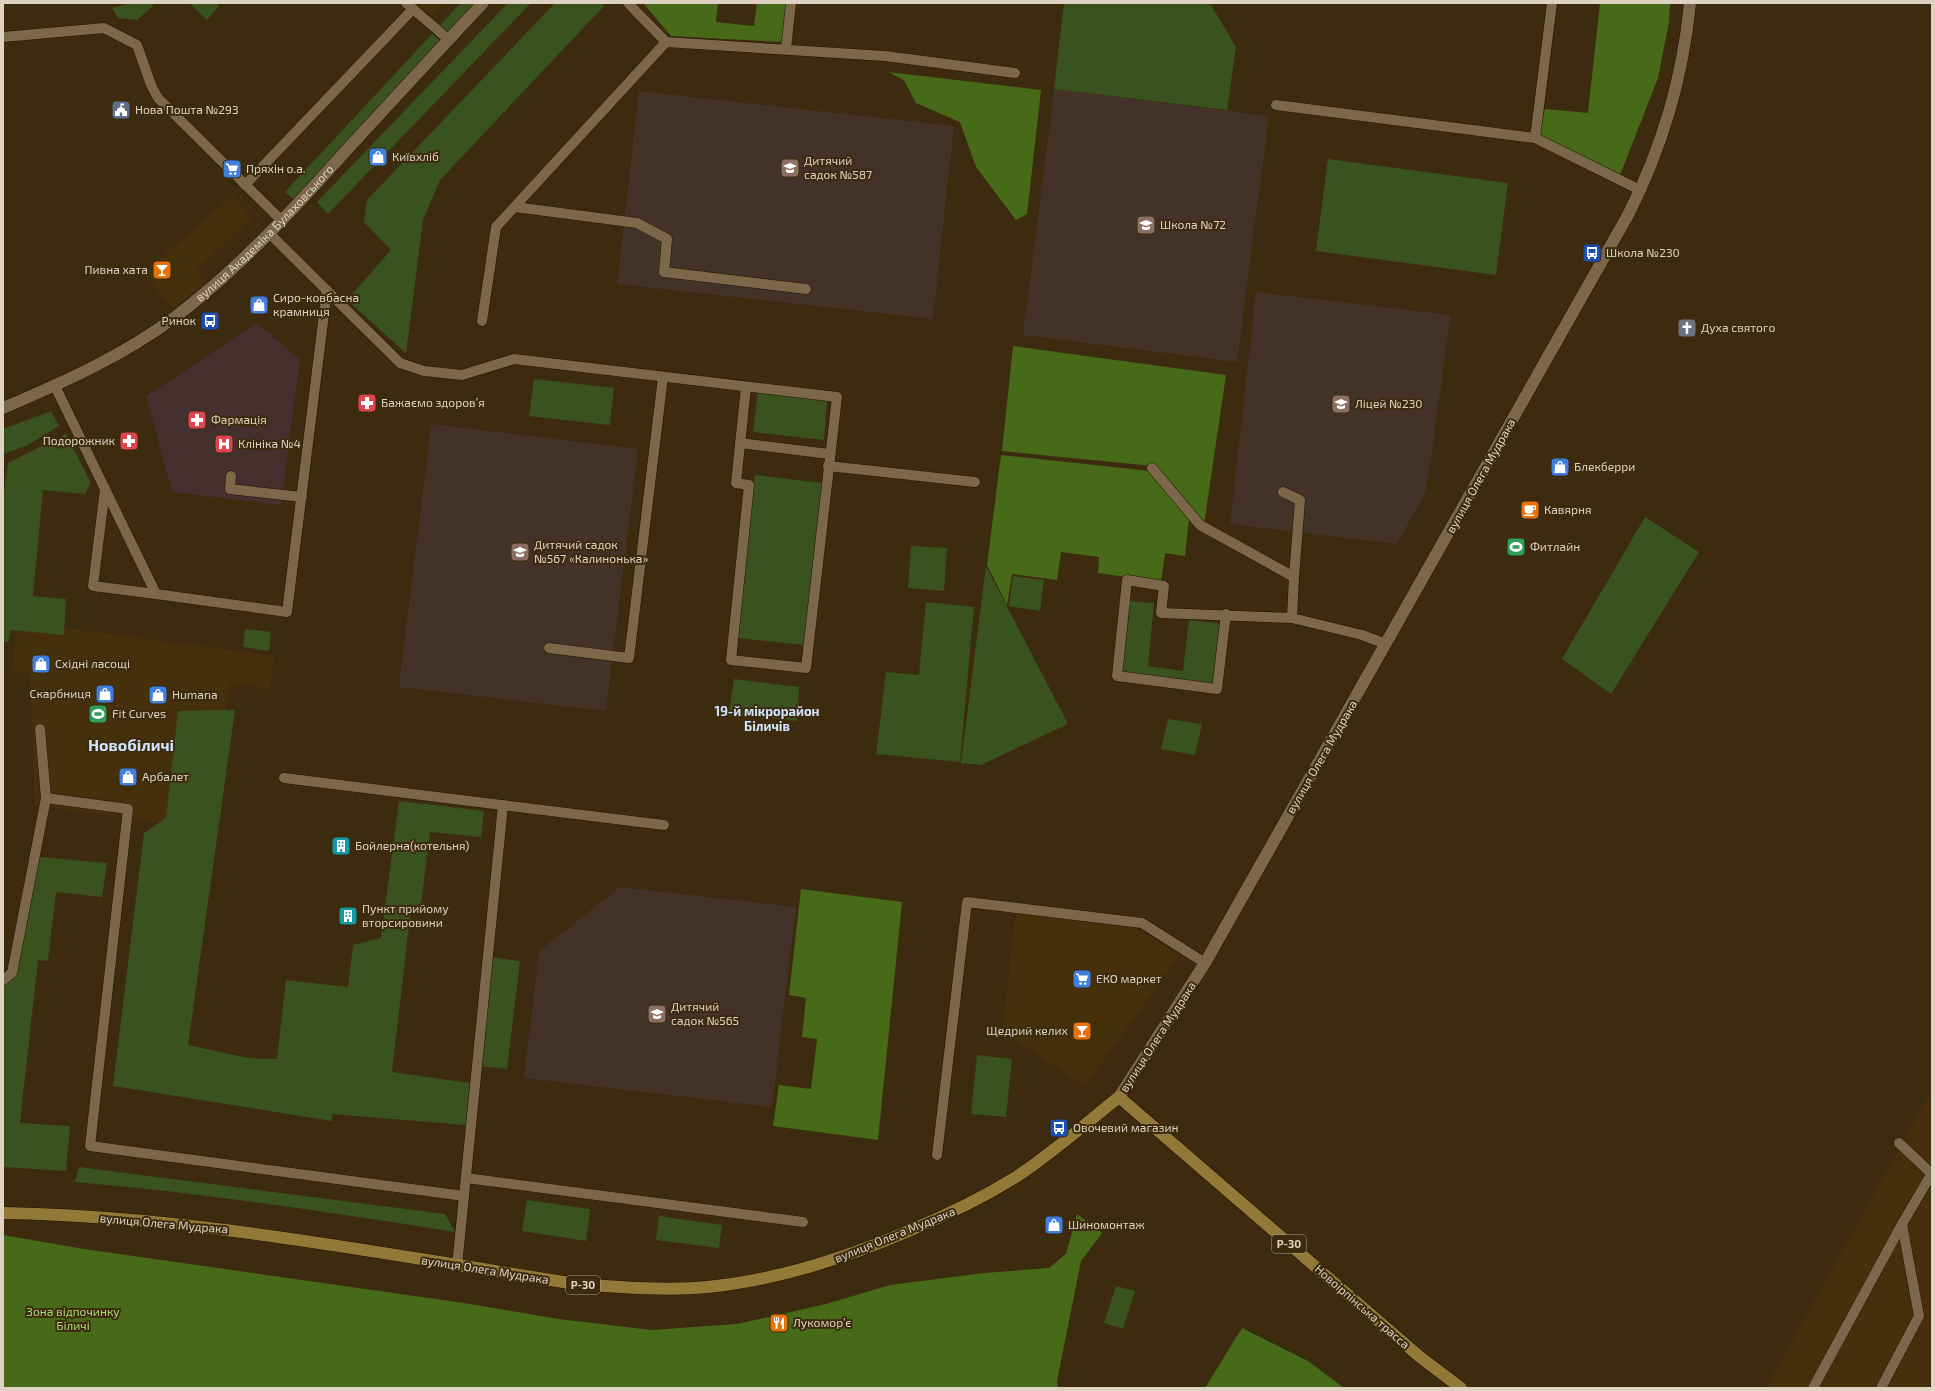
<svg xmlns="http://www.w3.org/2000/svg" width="1935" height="1391" font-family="'Exo 2',sans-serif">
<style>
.built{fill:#46300c}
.education{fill:#423227}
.medical{fill:#44302e}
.green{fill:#3a521e}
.forest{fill:#476a19}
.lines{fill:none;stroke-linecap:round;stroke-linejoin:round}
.lane-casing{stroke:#231300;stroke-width:11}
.secondary-casing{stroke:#231300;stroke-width:13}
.primary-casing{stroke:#231300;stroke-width:13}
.lane{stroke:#7c674b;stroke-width:10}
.secondary{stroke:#7c674b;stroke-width:12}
.primary{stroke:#927938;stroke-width:12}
.labels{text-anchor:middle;stroke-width:4;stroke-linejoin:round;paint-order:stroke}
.shield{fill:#3d2b0f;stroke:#aea18d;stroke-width:1}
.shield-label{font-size:11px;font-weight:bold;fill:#ded3c3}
.poi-label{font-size:12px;fill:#ded3c3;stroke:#3d2b0f;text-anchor:start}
.street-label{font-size:12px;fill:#ded3c3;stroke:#3d2b0f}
.park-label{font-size:12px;fill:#a8db72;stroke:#3d2b0f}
.neighbourhood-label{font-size:13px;font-weight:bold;fill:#d0e5fd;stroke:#3d2b0f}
.district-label{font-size:16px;font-weight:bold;fill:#d0e5fd;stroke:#3d2b0f}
</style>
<rect width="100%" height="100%" fill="#3d2b0f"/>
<g class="built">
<polygon points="418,3 444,3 432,16"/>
<polygon points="233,196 252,217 197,270 204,282 174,309 143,273"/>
<polygon points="17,622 274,656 270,689 230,682 225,716 168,823 35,805 30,673 12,670"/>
<polygon points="1016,913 1134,927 1179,956 1085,1086 1002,1031"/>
<polygon points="1932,1090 1932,1388 1766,1388"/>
</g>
<g class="education">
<polygon points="1054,89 1269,116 1237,362 1023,335"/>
<polygon points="639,91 954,126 933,319 617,284"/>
<polygon points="1256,292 1451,315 1426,492 1397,544 1230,524"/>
<polygon points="431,424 638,449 606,711 399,687"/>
<polygon points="620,887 796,907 772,1107 524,1078 539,951"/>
</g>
<polygon class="medical" points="257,323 300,360 281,505 172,492 146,396"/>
<g class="green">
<polygon points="131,3 152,3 153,6 137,20 118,18 112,8"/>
<polygon points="190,3 216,3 219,6 207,20"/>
<polygon points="461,3 480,3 450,35 439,26"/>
<polygon points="508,3 531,3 328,214 317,202"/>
<polygon points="555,3 601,3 604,6 440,180 423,220 406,353 347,300 391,250 364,222 367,200"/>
<polygon points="1064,3 1195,3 1211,5 1236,47 1227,110 1054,89"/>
<polygon points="432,34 443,43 301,196 298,194 293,199 285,192"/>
<polygon points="1328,159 1508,183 1496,275 1316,251"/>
<polygon points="534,379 614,388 610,425 529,416"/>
<polygon points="758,392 827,399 824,440 753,432"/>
<polygon points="51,411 59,426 26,446 3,454 3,429"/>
<polygon points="66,434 91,483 85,494 43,490 33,596 66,599 64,635 11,630 8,642 3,641 3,501 8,463"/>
<polygon points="755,475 822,483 804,645 737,638"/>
<polygon points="1645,517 1699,552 1611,694 1562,659"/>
<polygon points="911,546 947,548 944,591 908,588"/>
<polygon points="986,566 1068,724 981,765 961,763"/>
<polygon points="1013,576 1044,580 1040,611 1009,606"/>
<polygon points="1129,601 1154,603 1148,666 1183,671 1189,620 1223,624 1215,687 1120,675"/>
<polygon points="926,602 974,607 960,762 876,754 886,672 919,675"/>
<polygon points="245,629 271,632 269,651 243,647"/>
<polygon points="734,679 799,687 797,721 729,713"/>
<polygon points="235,710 188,1045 248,1058 277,1059 286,980 348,987 353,945 381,938 399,801 484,811 481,837 430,832 421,905 411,908 392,1072 470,1083 466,1125 332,1114 332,1121 113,1086 144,833 166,818 178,711"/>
<polygon points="1168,719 1202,724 1195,755 1161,749"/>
<polygon points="39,857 107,863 102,897 56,892 48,961 38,960 20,1123 70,1126 66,1171 3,1167 3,984 15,976"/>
<polygon points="490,957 520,961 507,1069 478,1066"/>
<polygon points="977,1055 1012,1059 1006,1117 971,1114"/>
<path d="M 79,1167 L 445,1214 L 455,1232 C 329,1212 203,1193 75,1182 Z"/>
<polygon points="527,1200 590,1209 586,1241 522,1231"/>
<polygon points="659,1216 722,1225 719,1248 656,1240"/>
<polygon points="1116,1286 1135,1291 1123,1329 1104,1323"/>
</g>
<g class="forest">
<polygon points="643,3 718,3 716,22 754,26 757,3 787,3 783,42 671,36"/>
<polygon points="1600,3 1670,3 1669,22 1658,78 1620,175 1539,135 1545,109 1588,113"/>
<polygon points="888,72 1041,90 1027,214 1016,220 976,167 960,122 916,103 904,80"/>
<polygon points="1013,346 1226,375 1204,525 1153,466 1002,451"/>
<polygon points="1001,455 1150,471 1189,517 1185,556 1165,553 1161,582 1098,573 1099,557 1061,552 1057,580 1012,574 1007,605 987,565"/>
<polygon points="801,889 902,902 878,1140 773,1126 779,1085 811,1089 817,1039 802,1037 806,998 789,995"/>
<polygon points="1077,1214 1102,1233 1081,1261 1057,1381 1058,1388 3,1388 3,1235 84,1249 464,1303 559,1319 651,1330 737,1324 826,1304 890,1285 984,1273 1049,1268 1066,1254"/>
<polygon points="1242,1328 1308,1361 1344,1388 1205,1388"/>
</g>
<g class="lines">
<defs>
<g id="lane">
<polyline points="413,9 448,39"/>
<polyline points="3,37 104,28 137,45 151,85 158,98 281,220"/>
<polyline points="666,42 885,56 1015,73"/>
<polyline points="786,49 791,3"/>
<polyline points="1276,105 1535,138 1640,190"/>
<polyline points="1535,138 1552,3"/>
<polyline points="245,185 413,9 406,3"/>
<polyline points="515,207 637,223 667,239 664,272 806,289"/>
<polyline points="269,233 400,363 424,371 462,375 514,359 837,397 806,668 731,660 749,485 736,483 746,387"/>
<polyline points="482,321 496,227 666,42 628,3"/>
<polyline points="55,386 156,594 287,612 327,290"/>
<polyline points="740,443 829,454"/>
<polyline points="828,466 975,482"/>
<polyline points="1152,468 1200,525 1294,577 1292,618"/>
<polyline points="231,476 230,489 302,497"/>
<polyline points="105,489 93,586 156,594"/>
<polyline points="1283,492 1300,500 1294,577"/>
<polyline points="1226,614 1217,689 1117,676 1127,580 1164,586 1161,613 1292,618 1362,635 1386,644"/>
<polyline points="549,648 629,658 663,377"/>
<polyline points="284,778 664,825"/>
<polyline points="46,798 128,809 90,1146 464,1196"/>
<polyline points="3,980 12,973 46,798 40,729"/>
<polyline points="1899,1143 1932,1174"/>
<polyline points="937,1155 967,902 1142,923 1205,963"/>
<polyline points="466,1178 803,1222"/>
<polyline points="457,1266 503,805"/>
<polyline points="1813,1388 1902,1224 1932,1173"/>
<polyline points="1881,1388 1919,1316 1902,1224"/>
</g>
<g id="secondary">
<path id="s1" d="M 3,408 C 62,383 123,356 175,317 C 237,270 292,211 344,153 C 390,103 436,53 483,3"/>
<path d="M 1119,1097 L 1205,963 L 1628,215 C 1662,148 1683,77 1690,3"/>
</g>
<path id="primary" d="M 3,1213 C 194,1216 388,1255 577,1284 C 620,1287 664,1291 707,1287 C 778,1280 846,1258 911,1230 C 947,1215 982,1198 1016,1177 C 1052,1153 1085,1124 1119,1097 L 1420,1357 L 1461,1388"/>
</defs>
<use href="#lane" class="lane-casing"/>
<use href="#secondary" class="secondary-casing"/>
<use href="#primary" class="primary-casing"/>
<use href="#lane" class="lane"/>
<use href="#secondary" class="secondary"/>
<use href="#primary" class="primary"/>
</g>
<defs>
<symbol id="civic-square" viewBox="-11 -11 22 22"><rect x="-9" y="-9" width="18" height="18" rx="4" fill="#5c6f8a" stroke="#3d2b0f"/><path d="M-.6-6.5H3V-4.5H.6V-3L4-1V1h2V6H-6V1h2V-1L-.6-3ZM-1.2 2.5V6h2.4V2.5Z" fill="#fff"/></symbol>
<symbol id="shop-square" viewBox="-11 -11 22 22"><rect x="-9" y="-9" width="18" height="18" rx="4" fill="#3f7fe0" stroke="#3d2b0f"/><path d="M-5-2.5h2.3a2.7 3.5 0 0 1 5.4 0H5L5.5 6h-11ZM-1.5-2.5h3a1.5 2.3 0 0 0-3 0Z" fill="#fff"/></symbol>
<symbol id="school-square" viewBox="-11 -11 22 22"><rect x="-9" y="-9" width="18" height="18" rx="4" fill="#8d6e63" stroke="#3d2b0f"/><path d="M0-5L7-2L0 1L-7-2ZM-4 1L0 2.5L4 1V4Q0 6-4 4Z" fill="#fff"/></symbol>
<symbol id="supermarket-square" viewBox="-11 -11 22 22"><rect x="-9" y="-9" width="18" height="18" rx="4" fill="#3f7fe0" stroke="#3d2b0f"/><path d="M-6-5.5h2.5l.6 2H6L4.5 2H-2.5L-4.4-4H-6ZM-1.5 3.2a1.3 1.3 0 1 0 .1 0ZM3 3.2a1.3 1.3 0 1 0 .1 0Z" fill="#fff"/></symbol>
<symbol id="bus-square" viewBox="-11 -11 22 22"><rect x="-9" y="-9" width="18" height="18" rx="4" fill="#1a4fb4" stroke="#3d2b0f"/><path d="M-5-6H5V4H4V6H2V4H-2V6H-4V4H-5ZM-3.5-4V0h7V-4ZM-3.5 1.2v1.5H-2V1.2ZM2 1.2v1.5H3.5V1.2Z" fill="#fff"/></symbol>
<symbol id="bar-square" viewBox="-11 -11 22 22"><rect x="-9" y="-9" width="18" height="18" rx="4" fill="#e8710a" stroke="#3d2b0f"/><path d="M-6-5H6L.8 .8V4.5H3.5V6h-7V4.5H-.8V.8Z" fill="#fff"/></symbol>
<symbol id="church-square" viewBox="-11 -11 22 22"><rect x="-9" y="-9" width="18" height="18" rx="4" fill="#6b7280" stroke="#3d2b0f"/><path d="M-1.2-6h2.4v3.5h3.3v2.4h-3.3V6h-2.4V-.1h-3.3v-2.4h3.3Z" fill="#fff"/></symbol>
<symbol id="pharmacy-square" viewBox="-11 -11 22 22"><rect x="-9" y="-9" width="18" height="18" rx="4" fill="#e0444e" stroke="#3d2b0f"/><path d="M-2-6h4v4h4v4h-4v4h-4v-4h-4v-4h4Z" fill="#fff"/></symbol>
<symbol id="hospital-square" viewBox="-11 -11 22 22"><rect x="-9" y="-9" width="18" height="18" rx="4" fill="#e0444e" stroke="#3d2b0f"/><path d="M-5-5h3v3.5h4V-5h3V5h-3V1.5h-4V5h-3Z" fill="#fff"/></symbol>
<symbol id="cafe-square" viewBox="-11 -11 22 22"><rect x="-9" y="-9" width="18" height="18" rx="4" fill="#e8710a" stroke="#3d2b0f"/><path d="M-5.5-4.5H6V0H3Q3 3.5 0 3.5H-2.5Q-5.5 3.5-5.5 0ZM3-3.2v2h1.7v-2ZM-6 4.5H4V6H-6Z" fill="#fff"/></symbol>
<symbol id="stadium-square" viewBox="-11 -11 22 22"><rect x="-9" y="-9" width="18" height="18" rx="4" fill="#2e9e5b" stroke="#3d2b0f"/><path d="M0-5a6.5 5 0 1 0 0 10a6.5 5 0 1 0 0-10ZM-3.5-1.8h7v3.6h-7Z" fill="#fff"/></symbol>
<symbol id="building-square" viewBox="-11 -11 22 22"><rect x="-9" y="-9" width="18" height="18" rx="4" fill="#0f9aa8" stroke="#3d2b0f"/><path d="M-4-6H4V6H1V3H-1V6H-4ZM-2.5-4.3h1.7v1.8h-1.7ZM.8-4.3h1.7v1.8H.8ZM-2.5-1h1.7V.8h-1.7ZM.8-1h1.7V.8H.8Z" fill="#fff"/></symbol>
<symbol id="restaurant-square" viewBox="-11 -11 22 22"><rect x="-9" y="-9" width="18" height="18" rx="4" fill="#e8710a" stroke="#3d2b0f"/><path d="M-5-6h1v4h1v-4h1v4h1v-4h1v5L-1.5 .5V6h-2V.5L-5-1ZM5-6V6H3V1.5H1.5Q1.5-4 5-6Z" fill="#fff"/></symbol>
</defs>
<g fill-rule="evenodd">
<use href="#civic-square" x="110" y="99" width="22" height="22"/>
<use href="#shop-square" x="367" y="146" width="22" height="22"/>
<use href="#school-square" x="779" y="157" width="22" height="22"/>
<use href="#supermarket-square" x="221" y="158" width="22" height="22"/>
<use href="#school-square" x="1135" y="214" width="22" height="22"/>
<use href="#bus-square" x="1581" y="242" width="22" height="22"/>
<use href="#bar-square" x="151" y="259" width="22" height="22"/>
<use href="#shop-square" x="248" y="294" width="22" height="22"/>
<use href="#bus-square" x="199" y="310" width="22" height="22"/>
<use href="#church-square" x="1676" y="317" width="22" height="22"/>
<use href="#pharmacy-square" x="356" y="392" width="22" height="22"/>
<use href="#school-square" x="1330" y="393" width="22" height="22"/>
<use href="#pharmacy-square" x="186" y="409" width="22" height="22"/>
<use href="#pharmacy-square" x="118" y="430" width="22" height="22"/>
<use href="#hospital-square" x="213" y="433" width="22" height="22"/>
<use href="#shop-square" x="1549" y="456" width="22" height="22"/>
<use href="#cafe-square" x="1519" y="499" width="22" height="22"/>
<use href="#stadium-square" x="1505" y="536" width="22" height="22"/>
<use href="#school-square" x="509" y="541" width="22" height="22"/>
<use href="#shop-square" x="30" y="653" width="22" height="22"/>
<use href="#shop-square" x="94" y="683" width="22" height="22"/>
<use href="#shop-square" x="147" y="684" width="22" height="22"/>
<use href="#stadium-square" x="87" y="703" width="22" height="22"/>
<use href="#shop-square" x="117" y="766" width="22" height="22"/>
<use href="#building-square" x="330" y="835" width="22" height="22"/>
<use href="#building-square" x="337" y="905" width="22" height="22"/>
<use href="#supermarket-square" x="1071" y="968" width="22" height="22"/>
<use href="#school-square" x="646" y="1003" width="22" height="22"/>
<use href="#bar-square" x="1071" y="1020" width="22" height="22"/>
<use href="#bus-square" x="1048" y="1117" width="22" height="22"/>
<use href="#shop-square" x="1043" y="1214" width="22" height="22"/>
<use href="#restaurant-square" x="768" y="1312" width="22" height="22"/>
</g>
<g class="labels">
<g class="shield">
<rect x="1272" y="1235" width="34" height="18" rx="3"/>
<rect x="566" y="1276" width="34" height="18" rx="3"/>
</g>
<g class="shield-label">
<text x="1289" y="1248">Р-30</text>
<text x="583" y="1289">Р-30</text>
</g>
<g class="poi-label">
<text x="135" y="114">Нова Пошта №293</text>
<text x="392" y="161">Київхліб</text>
<text x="804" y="165">Дитячий<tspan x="804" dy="14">садок №587</tspan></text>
<text x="246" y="173">Пряхін о.а.</text>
<text x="1160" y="229">Школа №72</text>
<text x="1606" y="257">Школа №230</text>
<text x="148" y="274" text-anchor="end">Пивна хата</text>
<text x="273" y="302">Сиро-ковбасна<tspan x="273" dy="14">крамниця</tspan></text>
<text x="196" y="325" text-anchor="end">Ринок</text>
<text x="1701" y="332">Духа святого</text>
<text x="381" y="407">Бажаємо здоровʼя</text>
<text x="1355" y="408">Ліцей №230</text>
<text x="211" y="424">Фармація</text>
<text x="115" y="445" text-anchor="end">Подорожник</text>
<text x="238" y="448">Клініка №4</text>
<text x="1574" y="471">Блекберри</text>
<text x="1544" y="514">Кавярня</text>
<text x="534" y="549">Дитячий садок<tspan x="534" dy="14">№567 «Калинонька»</tspan></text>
<text x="1530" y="551">Фитлайн</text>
<text x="55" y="668">Східні ласощі</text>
<text x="91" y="698" text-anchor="end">Скарбниця</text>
<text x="172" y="699">Humana</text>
<text x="112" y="718">Fit Curves</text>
<text x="142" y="781">Арбалет</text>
<text x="355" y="850">Бойлерна(котельня)</text>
<text x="362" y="913">Пункт прийому<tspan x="362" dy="14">вторсировини</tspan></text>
<text x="1096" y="983">ЕКО маркет</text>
<text x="671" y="1011">Дитячий<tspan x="671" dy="14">садок №565</tspan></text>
<text x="1068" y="1035" text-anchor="end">Щедрий келих</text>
<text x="1073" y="1132">Овочевий магазин</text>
<text x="1068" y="1229">Шиномонтаж</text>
<text x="793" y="1327">Лукомор’є</text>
</g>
<g class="street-label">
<text dy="4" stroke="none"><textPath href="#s1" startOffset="318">вулиця Академіка Булаховського</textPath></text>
<text transform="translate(1481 476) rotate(-61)" y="4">вулиця Олега Мудрака</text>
<text transform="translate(1322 757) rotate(-60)" y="4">вулиця Олега Мудрака</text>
<text transform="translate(1158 1037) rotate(-57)" y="4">вулиця Олега Мудрака</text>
<text transform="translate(164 1224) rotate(5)" y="4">вулиця Олега Мудрака</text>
<text transform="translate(895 1235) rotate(-22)" y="4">вулиця Олега Мудрака</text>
<text transform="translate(485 1270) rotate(9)" y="4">вулиця Олега Мудрака</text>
<text transform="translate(1362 1307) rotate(41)" y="4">Новоірпінська трасса</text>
</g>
<g class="park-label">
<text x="73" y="1316">Зона відпочинку<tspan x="73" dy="14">Біличі</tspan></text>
</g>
<g class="neighbourhood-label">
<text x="767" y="716">19-й мікрорайон<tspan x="767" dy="15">Біличів</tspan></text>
</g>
<g class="district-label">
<text x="131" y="751">Новобіличі</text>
</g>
</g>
<rect width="1935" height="1391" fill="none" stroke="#ded3c3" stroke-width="8"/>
</svg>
